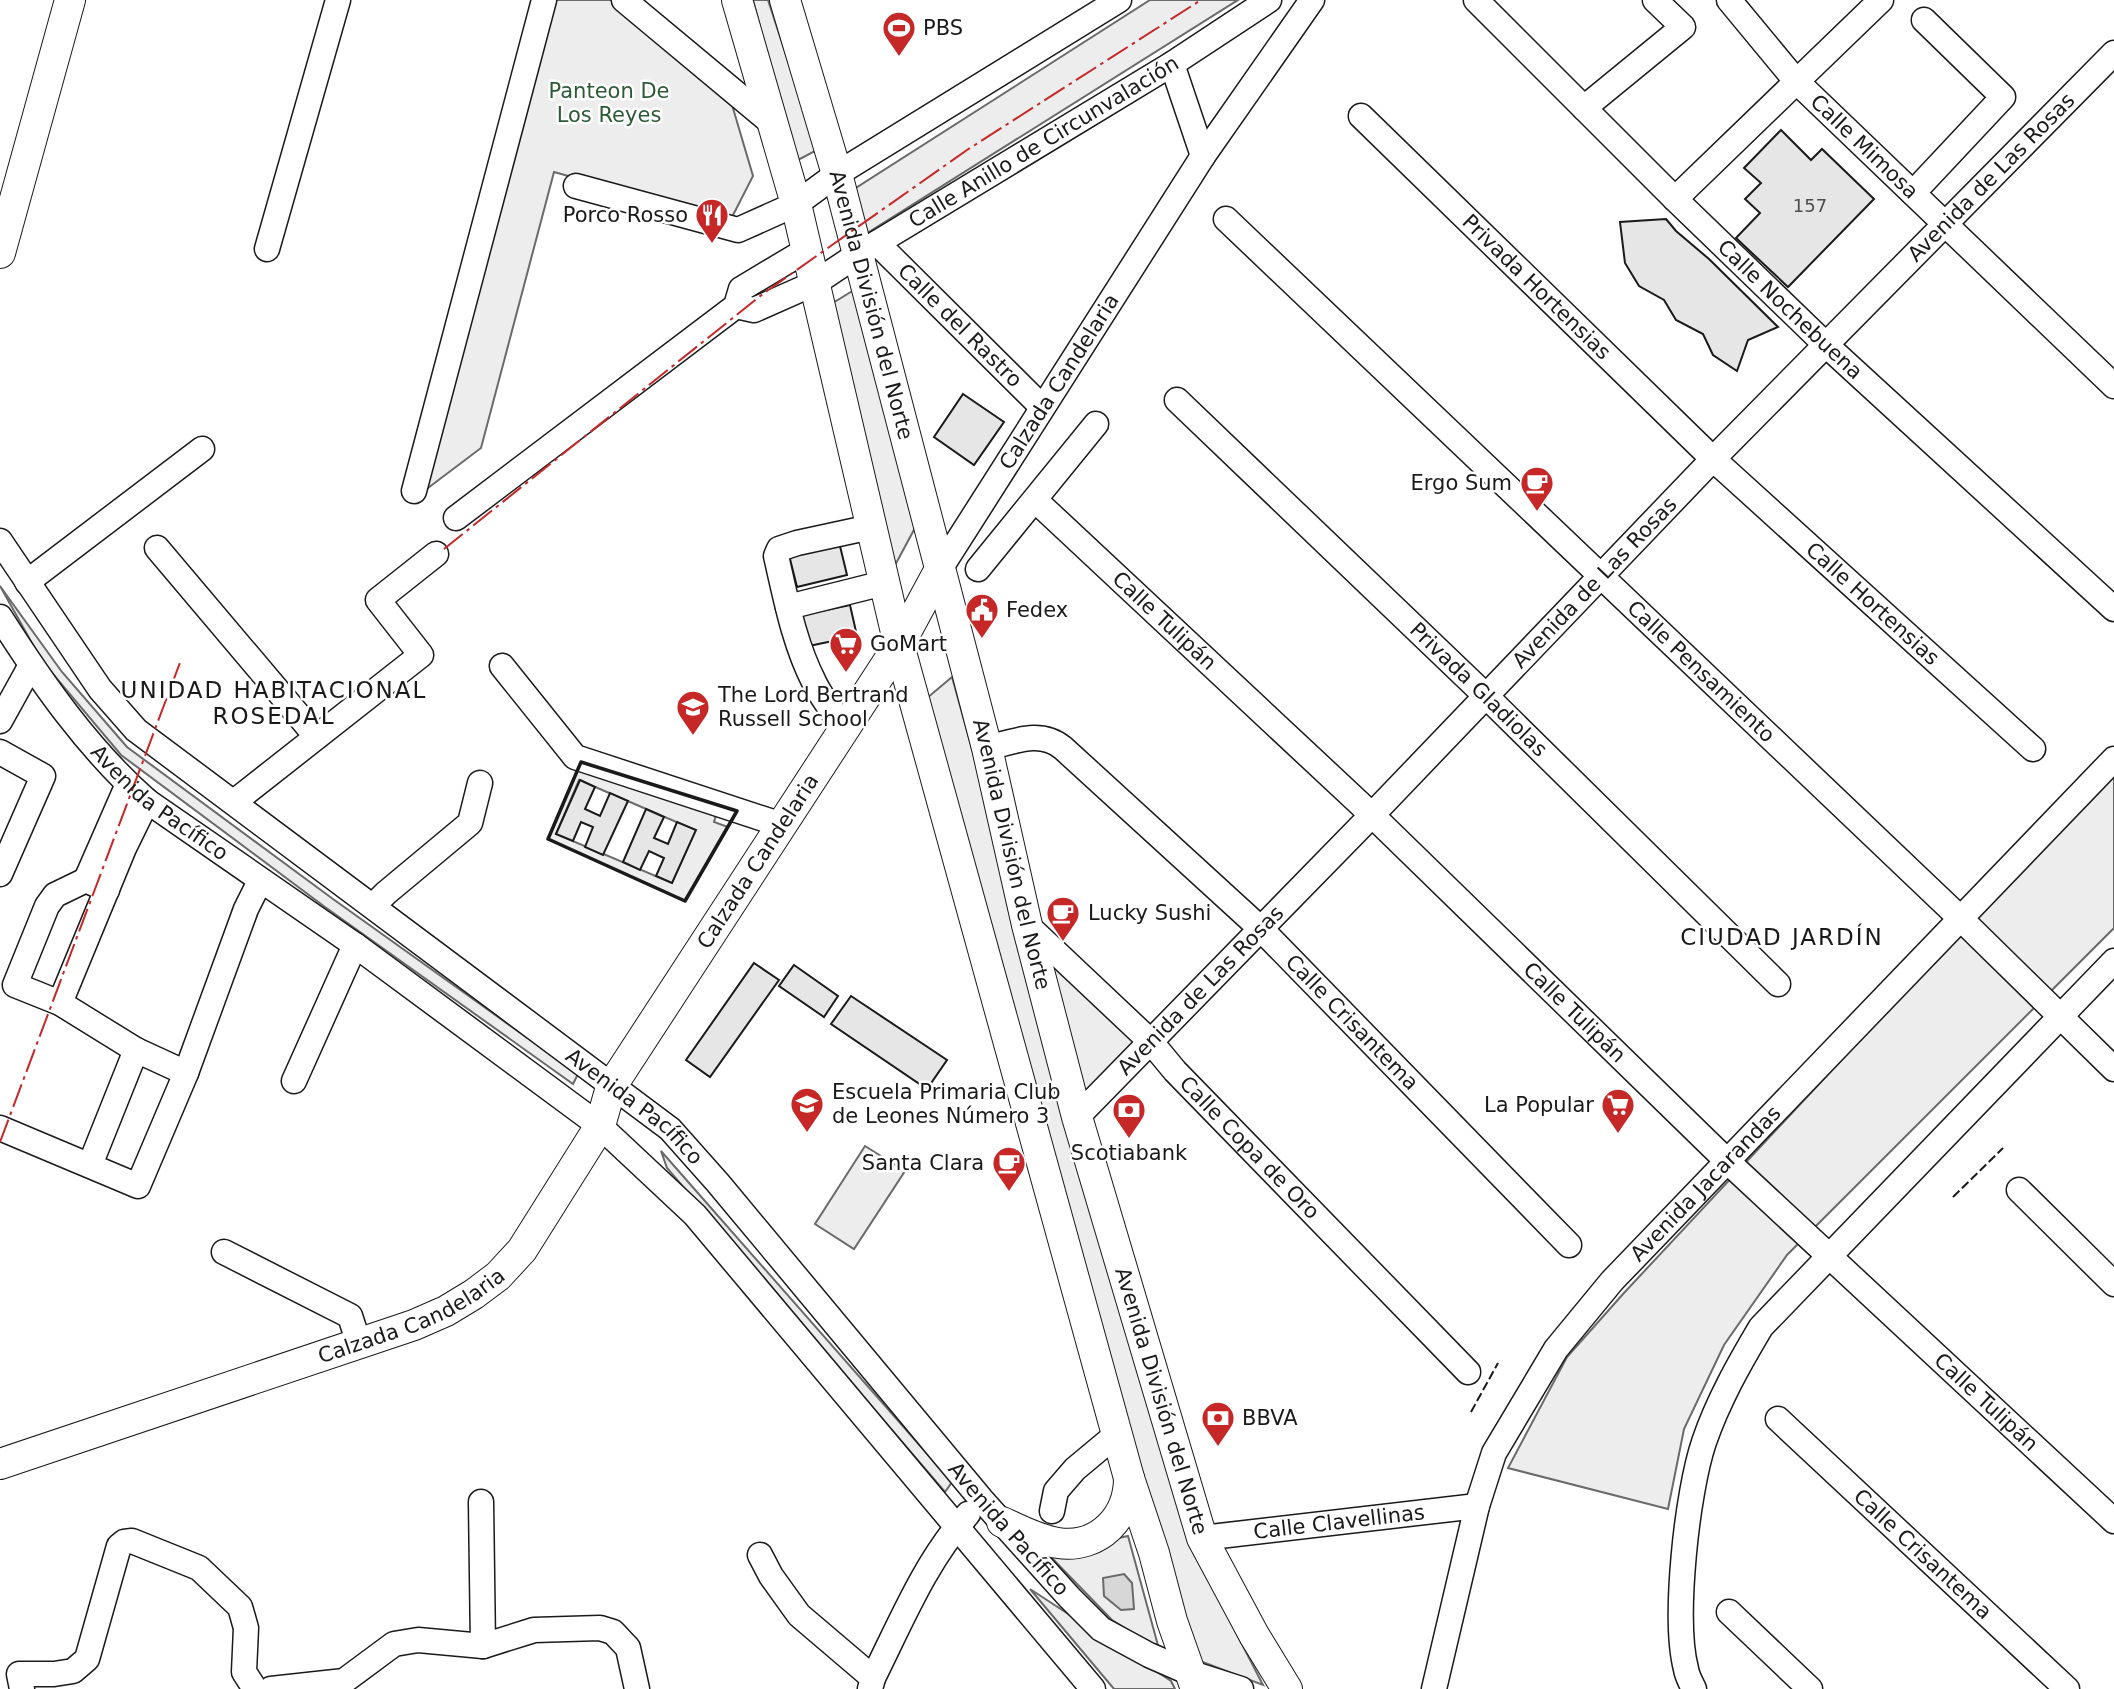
<svg xmlns="http://www.w3.org/2000/svg" width="2114" height="1689" font-family="'DejaVu Sans',sans-serif">
<style>
.built{fill:#ededed;stroke:#6a6a6a;stroke-width:2;fill-rule:evenodd}
.water{fill:#d7d7d7;stroke:#6a6a6a;stroke-width:2}
.building{fill:#e6e6e6;stroke:#1a1a1a;stroke-width:2}
.lines{fill:none;stroke-linecap:round;stroke-linejoin:round}
.minor-casing{stroke:#1a1a1a;stroke-width:27}
.major-casing{stroke:#1a1a1a;stroke-width:32}
.minor{stroke:#fff;stroke-width:24}
.major{stroke:#fff;stroke-width:30}
.fence{stroke:#1a1a1a;stroke-width:2;stroke-dasharray:9 3.5;stroke-linecap:butt}
.wall{stroke:#1a1a1a;stroke-width:3.5}
.power{stroke:#c62828;stroke-width:2;stroke-dasharray:24 5 3.5 5;stroke-linecap:butt}
.labels{text-anchor:middle;stroke-width:5;stroke-linejoin:round;paint-order:stroke}
.number-label{font-size:18px;fill:#4d4d4d}
.poi-label{font-size:21px;fill:#1a1a1a;stroke:#fff;text-anchor:start}
.park-label{font-size:21px;fill:#2b5a34;stroke:#fff}
.street-label{font-size:21px;fill:#1a1a1a;stroke:#fff}
.neighbourhood-label{font-size:23px;letter-spacing:2px;fill:#1a1a1a;stroke:#fff}
</style>
<rect width="100%" height="100%" fill="#fff"/>
<g class="built">
<polygon points="552,0 614,0 730,98 753,176 730,221 554,172 481,448 424,491"/>
<polygon points="753,0 768,0 817,150 796,161"/>
<polygon points="1150,0 1238,0 861,237 848,193"/>
<polygon points="854,290 916,526 893,569 828,306"/>
<polygon points="0,586 62,672 127,747 333,899 578,1074 573,1084 325,907 121,755 42,661"/>
<polygon points="952,677 1195,1553 1263,1685 1200,1661 1148,1507 927,698"/>
<path d="M 581,762 L 719,806 L 714,822 L 728,827 L 685,901 L 548,839 ZM 579,780 L 695,830 L 672,883 L 556,834 Z"/>
<polygon points="2114,774 2114,928 1787,1255 1724,1345 1684,1429 1668,1509 1508,1468 1567,1357 1623,1294 1991,900"/>
<polygon points="1036,924 1150,1042 1083,1110"/>
<polygon points="865,1146 905,1171 854,1249 815,1224"/>
<polygon points="661,1151 952,1482 945,1492 667,1168"/>
<polygon points="1128,1536 1159,1649 1112,1620 1047,1553"/>
<polygon points="1030,1589 1171,1681 1175,1689 1114,1689"/>
</g>
<polygon class="water" points="1124,1574 1132,1583 1134,1609 1121,1610 1104,1596 1103,1578"/>
<g class="building">
<polygon points="1781,130 1811,160 1822,149 1874,199 1788,287 1736,238 1760,213 1745,199 1761,183 1744,168"/>
<polygon points="1666,219 1676,231 1709,259 1778,327 1748,340 1737,371 1713,355 1703,334 1676,320 1664,300 1639,286 1625,263 1620,222"/>
<polygon points="963,394 1004,422 974,465 934,437"/>
<polygon points="839,542 847,575 797,587 789,555"/>
<polygon points="850,605 857,636 804,647 798,616"/>
<polygon points="580,780 595,787 585,809 600,816 610,793 628,801 603,855 585,847 593,827 581,822 573,841 556,834"/>
<polygon points="646,809 664,817 654,838 668,844 677,822 696,830 672,883 656,876 664,858 649,851 640,870 623,862"/>
<polygon points="754,963 779,980 710,1077 686,1060"/>
<polygon points="794,965 838,996 824,1017 779,986"/>
<polygon points="851,996 947,1060 927,1089 831,1024"/>
</g>
<g class="lines">
<defs>
<g id="minor">
<polyline points="624,0 774,125"/>
<path id="s1" d="M 1476,0 L 1675,199 L 1825,344 L 2114,609"/>
<path id="s2" d="M 1729,0 L 1796,81 L 2114,386"/>
<polyline points="1172,64 1203,156"/>
<polyline points="1584,108 1683,27 1655,0"/>
<path id="s3" d="M 1361,116 L 1713,459 L 2033,749"/>
<polyline points="576,186 738,230 796,204 837,174 1119,0"/>
<polyline points="1913,193 2003,97 1924,20"/>
<polyline points="1675,199 1881,0"/>
<path id="s4" d="M 1226,219 L 1960,918 L 2114,1069"/>
<path id="s5" d="M 877,243 L 1042,407"/>
<polyline points="267,249 338,0"/>
<path id="s6" d="M 736,306 L 754,310 L 815,283 L 857,255 L 1172,64 L 1269,0"/>
<path id="s7" d="M 1177,400 L 1486,696 L 1778,984"/>
<polyline points="414,491 544,0"/>
<path id="s8" d="M 1035,500 L 1372,815 L 1727,1161 L 2114,1521"/>
<polyline points="456,518 736,306 741,289 808,249"/>
<path id="s9" d="M 0,541 L 100,689 L 136,730 L 670,1129 L 718,1183 L 981,1499 L 1069,1597 L 1101,1629 L 1149,1655 L 1188,1672 L 1241,1689"/>
<polyline points="157,548 316,736"/>
<path id="s10" d="M 940,569 L 1203,156 L 1312,0"/>
<polyline points="978,569 1096,424"/>
<polyline points="27,582 202,449"/>
<polyline points="788,607 884,583"/>
<path id="s11" d="M 0,617 C 42,683 88,749 147,801 L 355,945 L 600,1126 L 695,1215 L 1093,1689"/>
<polyline points="502,666 575,757 782,825"/>
<polyline points="0,721 31,665"/>
<path d="M 845,728 C 834,713 822,699 814,682 C 794,643 786,599 776,556 L 779,549 L 797,543 L 871,527"/>
<path id="s12" d="M 987,748 C 1013,742 1040,729 1063,748 L 1261,929 L 1569,1245"/>
<polyline points="0,752 43,776 0,874"/>
<polyline points="234,802 421,655 378,600 436,554"/>
<polyline points="86,880 128,784"/>
<polyline points="373,906 386,893 470,823 480,783"/>
<path id="s13" d="M 1027,925 L 1151,1042 L 1175,1071 L 1468,1372"/>
<polyline points="60,1003 124,848 147,801"/>
<polyline points="186,1073 246,909 260,881"/>
<polyline points="294,1081 355,945"/>
<path id="s14" d="M 1077,1117 L 1372,815 L 1713,459 L 2114,53"/>
<polyline points="0,1128 138,1186 186,1073 136,1050 60,1003 15,985 47,906 55,895 86,880 107,890"/>
<polyline points="90,1165 136,1050"/>
<polyline points="2019,1190 2114,1284"/>
<polyline points="224,1252 350,1316 359,1344"/>
<path id="s15" d="M 1778,1419 L 2067,1689"/>
<polyline points="481,1502 483,1646"/>
<polyline points="1052,1511 1056,1491 1075,1469 1117,1434"/>
<path id="s16" d="M 1202,1538 L 1477,1506"/>
<polyline points="760,1555 771,1576 799,1615 873,1678"/>
<polyline points="1729,1612 1810,1689"/>
<polyline points="22,1689 19,1674 54,1674 73,1671 87,1659 119,1546 124,1542 132,1541 199,1568 240,1607 246,1628 244,1672 255,1689"/>
<polyline points="271,1689 344,1681 394,1644 418,1640 483,1646 534,1630 600,1628 613,1632 628,1648 637,1689"/>
<path d="M 870,1689 L 873,1678 C 901,1622 926,1560 968,1514"/>
<path id="s17" d="M 1434,1689 L 1477,1506 L 1494,1453 L 1556,1349 L 1612,1281 L 2114,759"/>
<path d="M 1694,1689 C 1691,1683 1687,1676 1686,1669 C 1673,1619 1687,1492 1704,1442 C 1718,1401 1739,1364 1761,1327 L 2114,961"/>
</g>
<g id="major">
<polyline points="737,0 796,204 899,645 1129,1478 1154,1553 1172,1621 1196,1689"/>
<path id="s18" d="M 785,0 L 837,174 L 987,748 L 1027,925 L 1077,1117 L 1202,1538 L 1254,1635 L 1287,1689"/>
<polyline points="0,253 70,0"/>
<path id="s19" d="M 0,1464 L 414,1325 L 446,1311 L 474,1294 L 498,1276 L 522,1250 L 600,1126 L 611,1087 L 899,645 L 940,569"/>
<path d="M 1002,1522 C 1020,1530 1038,1540 1058,1543 C 1099,1549 1129,1517 1129,1478"/>
</g>
</defs>
<use href="#minor" class="minor-casing"/>
<use href="#major" class="major-casing"/>
<use href="#minor" class="minor"/>
<use href="#major" class="major"/>
<g class="fence">
<polyline points="1953,1197 2003,1148"/>
<polyline points="1471,1412 1498,1363"/>
</g>
<polygon class="wall" points="581,762 737,811 685,901 548,839"/>
<g class="power">
<polyline points="444,549 764,293 967,150 1201,0"/>
<polyline points="0,1142 181,660"/>
</g>
</g>
<defs>
<symbol id="stadium-pin" viewBox="-11 -11 22 30"><path d="M0 17L-7.5 6A9.5 9.5 0 1 1 7.5 6Z" fill="#c62828" stroke="#fff"/><path d="M0-5a6.5 5 0 1 0 0 10a6.5 5 0 1 0 0-10ZM-3.5-1.8h7v3.6h-7Z" fill="#fff"/></symbol>
<symbol id="restaurant-pin" viewBox="-11 -11 22 30"><path d="M0 17L-7.5 6A9.5 9.5 0 1 1 7.5 6Z" fill="#c62828" stroke="#fff"/><path d="M-5-6h1v4h1v-4h1v4h1v-4h1v5L-1.5 .5V6h-2V.5L-5-1ZM5-6V6H3V1.5H1.5Q1.5-4 5-6Z" fill="#fff"/></symbol>
<symbol id="cafe-pin" viewBox="-11 -11 22 30"><path d="M0 17L-7.5 6A9.5 9.5 0 1 1 7.5 6Z" fill="#c62828" stroke="#fff"/><path d="M-5.5-4.5H6V0H3Q3 3.5 0 3.5H-2.5Q-5.5 3.5-5.5 0ZM3-3.2v2h1.7v-2ZM-6 4.5H4V6H-6Z" fill="#fff"/></symbol>
<symbol id="civic-pin" viewBox="-11 -11 22 30"><path d="M0 17L-7.5 6A9.5 9.5 0 1 1 7.5 6Z" fill="#c62828" stroke="#fff"/><path d="M-.6-6.5H3V-4.5H.6V-3L4-1V1h2V6H-6V1h2V-1L-.6-3ZM-1.2 2.5V6h2.4V2.5Z" fill="#fff"/></symbol>
<symbol id="supermarket-pin" viewBox="-11 -11 22 30"><path d="M0 17L-7.5 6A9.5 9.5 0 1 1 7.5 6Z" fill="#c62828" stroke="#fff"/><path d="M-6-5.5h2.5l.6 2H6L4.5 2H-2.5L-4.4-4H-6ZM-1.5 3.2a1.3 1.3 0 1 0 .1 0ZM3 3.2a1.3 1.3 0 1 0 .1 0Z" fill="#fff"/></symbol>
<symbol id="school-pin" viewBox="-11 -11 22 30"><path d="M0 17L-7.5 6A9.5 9.5 0 1 1 7.5 6Z" fill="#c62828" stroke="#fff"/><path d="M0-5L7-2L0 1L-7-2ZM-4 1L0 2.5L4 1V4Q0 6-4 4Z" fill="#fff"/></symbol>
<symbol id="bank-pin" viewBox="-11 -11 22 30"><path d="M0 17L-7.5 6A9.5 9.5 0 1 1 7.5 6Z" fill="#c62828" stroke="#fff"/><path d="M-6-4H6V4H-6ZM0-2.3a2.3 2.3 0 1 0 0 4.6a2.3 2.3 0 1 0 0-4.6Z" fill="#fff"/></symbol>
</defs>
<g fill-rule="evenodd">
<use href="#stadium-pin" x="880" y="9" width="38" height="52"/>
<use href="#restaurant-pin" x="693" y="196" width="38" height="52"/>
<use href="#cafe-pin" x="1518" y="464" width="38" height="52"/>
<use href="#civic-pin" x="963" y="591" width="38" height="52"/>
<use href="#supermarket-pin" x="827" y="625" width="38" height="52"/>
<use href="#school-pin" x="674" y="688" width="38" height="52"/>
<use href="#cafe-pin" x="1044" y="894" width="38" height="52"/>
<use href="#school-pin" x="788" y="1085" width="38" height="52"/>
<use href="#supermarket-pin" x="1599" y="1086" width="38" height="52"/>
<use href="#bank-pin" x="1110" y="1091" width="38" height="52"/>
<use href="#cafe-pin" x="990" y="1144" width="38" height="52"/>
<use href="#bank-pin" x="1199" y="1399" width="38" height="52"/>
</g>
<g class="labels">
<g class="number-label">
<text x="1810" y="212">157</text>
</g>
<g class="poi-label">
<text x="923" y="35">PBS</text>
<text x="688" y="222" text-anchor="end">Porco Rosso</text>
<text x="1512" y="490" text-anchor="end">Ergo Sum</text>
<text x="1006" y="617">Fedex</text>
<text x="870" y="651">GoMart</text>
<text x="718" y="702">The Lord Bertrand<tspan x="718" dy="24">Russell School</tspan></text>
<text x="1088" y="920">Lucky Sushi</text>
<text x="832" y="1099">Escuela Primaria Club<tspan x="832" dy="24">de Leones Número 3</tspan></text>
<text x="1594" y="1112" text-anchor="end">La Popular</text>
<text x="1129" y="1160" text-anchor="middle">Scotiabank</text>
<text x="984" y="1170" text-anchor="end">Santa Clara</text>
<text x="1242" y="1425">BBVA</text>
</g>
<g class="park-label">
<text x="609" y="98">Panteon De<tspan x="609" dy="24">Los Reyes</tspan></text>
</g>
<g class="street-label">
<text dy="7" stroke="none"><textPath href="#s6" startOffset="354">Calle Anillo de Circunvalación</textPath></text>
<text dy="7" stroke="none"><textPath href="#s2" startOffset="200">Calle Mimosa</textPath></text>
<text dy="7" stroke="none"><textPath href="#s14" startOffset="1311">Avenida de Las Rosas</textPath></text>
<text dy="7" stroke="none"><textPath href="#s3" startOffset="245">Privada Hortensias</textPath></text>
<text dy="7" stroke="none"><textPath href="#s18" startOffset="317">Avenida División del Norte</textPath></text>
<text dy="7" stroke="none"><textPath href="#s1" startOffset="441">Calle Nochebuena</textPath></text>
<text dy="7" stroke="none"><textPath href="#s5" startOffset="117">Calle del Rastro</textPath></text>
<text dy="7" stroke="none"><textPath href="#s10" startOffset="222">Calzada Candelaria</textPath></text>
<text dy="7" stroke="none"><textPath href="#s14" startOffset="744">Avenida de Las Rosas</textPath></text>
<text dy="7" stroke="none"><textPath href="#s3" startOffset="707">Calle Hortensias</textPath></text>
<text dy="7" stroke="none"><textPath href="#s8" startOffset="177">Calle Tulipán</textPath></text>
<text dy="7" stroke="none"><textPath href="#s4" startOffset="656">Calle Pensamiento</textPath></text>
<text dy="7" stroke="none"><textPath href="#s7" startOffset="418">Privada Gladiolas</textPath></text>
<text dy="7" stroke="none"><textPath href="#s11" startOffset="247">Avenida Pacífico</textPath></text>
<text dy="7" stroke="none"><textPath href="#s18" startOffset="884">Avenida División del Norte</textPath></text>
<text dy="7" stroke="none"><textPath href="#s19" startOffset="1026">Calzada Candelaria</textPath></text>
<text dy="7" stroke="none"><textPath href="#s14" startOffset="177">Avenida de Las Rosas</textPath></text>
<text dy="7" stroke="none"><textPath href="#s8" startOffset="744">Calle Tulipán</textPath></text>
<text dy="7" stroke="none"><textPath href="#s12" startOffset="478">Calle Crisantema</textPath></text>
<text dy="7" stroke="none"><textPath href="#s9" startOffset="858">Avenida Pacífico</textPath></text>
<text dy="7" stroke="none"><textPath href="#s13" startOffset="315">Calle Copa de Oro</textPath></text>
<text dy="7" stroke="none"><textPath href="#s17" startOffset="588">Avenida Jacarandas</textPath></text>
<text dy="7" stroke="none"><textPath href="#s19" startOffset="438">Calzada Candelaria</textPath></text>
<text dy="7" stroke="none"><textPath href="#s18" startOffset="1451">Avenida División del Norte</textPath></text>
<text dy="7" stroke="none"><textPath href="#s8" startOffset="1311">Calle Tulipán</textPath></text>
<text dy="7" stroke="none"><textPath href="#s16" startOffset="138">Calle Clavellinas</textPath></text>
<text dy="7" stroke="none"><textPath href="#s9" startOffset="1424">Avenida Pacífico</textPath></text>
<text dy="7" stroke="none"><textPath href="#s15" startOffset="198">Calle Crisantema</textPath></text>
</g>
<g class="neighbourhood-label">
<text x="274" y="698">UNIDAD HABITACIONAL<tspan x="274" dy="26">ROSEDAL</tspan></text>
<text x="1782" y="945">CIUDAD JARDÍN</text>
</g>
</g>
</svg>
